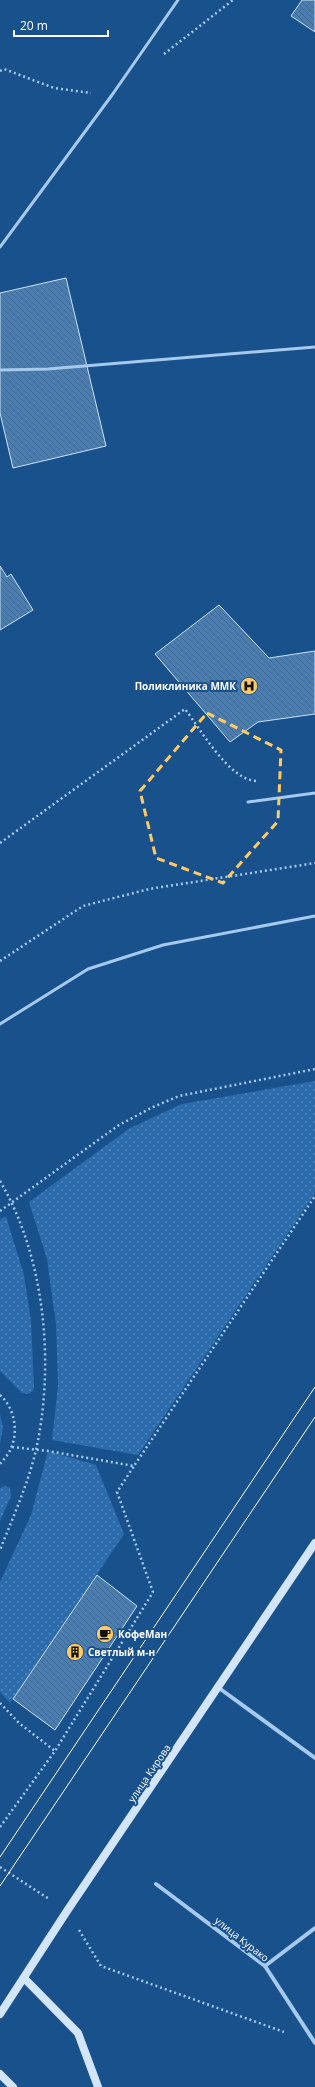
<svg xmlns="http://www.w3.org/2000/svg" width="315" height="2087" font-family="'Open Sans',sans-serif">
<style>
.grass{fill:url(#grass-dots)}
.building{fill:url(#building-back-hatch);stroke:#cbe3fa}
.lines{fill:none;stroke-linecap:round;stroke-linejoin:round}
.path{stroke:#a5caee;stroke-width:2.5;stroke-dasharray:2 3;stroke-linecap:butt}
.lane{stroke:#a5caee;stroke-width:3}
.street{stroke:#a5caee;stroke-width:4}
.secondary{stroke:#d2e5fa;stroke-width:8}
.tram{stroke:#fff;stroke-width:1}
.marked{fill:none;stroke:#ffca62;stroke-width:3;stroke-dasharray:8 5;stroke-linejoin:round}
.labels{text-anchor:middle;stroke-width:4;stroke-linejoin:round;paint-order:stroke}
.poi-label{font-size:10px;font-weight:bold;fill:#fff;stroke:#19518d;text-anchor:start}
.street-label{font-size:10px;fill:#fff;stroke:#19518d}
</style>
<defs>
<pattern id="grass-dots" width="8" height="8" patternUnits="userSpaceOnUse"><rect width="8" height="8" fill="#2c6cac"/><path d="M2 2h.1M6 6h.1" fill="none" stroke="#5689bd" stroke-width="1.8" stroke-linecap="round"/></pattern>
<pattern id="building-back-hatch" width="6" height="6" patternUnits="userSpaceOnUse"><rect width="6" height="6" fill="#467eb8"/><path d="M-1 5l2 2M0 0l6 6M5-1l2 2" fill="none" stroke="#496887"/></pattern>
</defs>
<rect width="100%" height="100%" fill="#19518d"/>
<g class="grass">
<polygon points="315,1081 315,1193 138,1455 52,1440 58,1386 56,1324 47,1259 29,1202 130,1128 182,1104"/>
<polygon points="6,1216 24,1275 31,1321 34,1387 33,1391 28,1394 22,1393 0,1371 0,1220"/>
<polygon points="0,1414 3,1428 0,1444"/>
<polygon points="48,1451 96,1465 124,1534 10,1703 0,1692 0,1582 31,1515"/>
<polygon points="5,1486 10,1488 11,1496 0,1521 0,1488"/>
</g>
<g class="building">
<polygon points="302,0 315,0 315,32 291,16"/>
<polygon points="66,278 106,446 13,468 0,413 0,293"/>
<polygon points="0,566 7,577 11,574 33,610 0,630"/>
<polygon points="219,605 269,658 315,651 315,714 258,722 230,742 155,654"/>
<polygon points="97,1575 137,1606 55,1730 13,1699"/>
</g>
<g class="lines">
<g class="path">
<polyline points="164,54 233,0"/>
<polyline points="0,71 4,69 54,88 91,93"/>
<path d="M 0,843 L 185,709 C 201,730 230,781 257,781"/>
<polyline points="0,961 83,906 149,889 315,863"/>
<path d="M 0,1181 C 45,1257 55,1364 36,1450 C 28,1484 13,1517 0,1550"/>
<polyline points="0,1211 119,1125 153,1107 179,1096 315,1069"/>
<path d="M 0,1395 C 14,1407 19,1431 11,1448 C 9,1454 4,1459 0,1464"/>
<polyline points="12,1447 48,1451 134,1466 315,1196"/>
<polyline points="0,1703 19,1723 55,1751"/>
<polyline points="0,1827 55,1751 153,1592 117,1492 134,1466"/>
<polyline points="0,1867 49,1899"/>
<polyline points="79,1930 101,1966 284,2032"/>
</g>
<g class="lane">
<polyline points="0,247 112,95 178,0"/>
<polyline points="0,370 48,369 315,347"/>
<polyline points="248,802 315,793"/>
<polyline points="0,1024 88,969 163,945 315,916"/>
</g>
<g class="street">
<polyline points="219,1688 315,1758"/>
<polyline points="156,1884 265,1966 315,2043"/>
<polyline points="265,1966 315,1928"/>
</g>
<g class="secondary">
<polyline points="24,1978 78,2033 98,2087"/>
<polyline points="0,2014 67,1911 315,1543"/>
<polyline points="0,2074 13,2087"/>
</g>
<g class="tram">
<polyline points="0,1857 315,1387"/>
<polyline points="0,1886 315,1417"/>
</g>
</g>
<path class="marked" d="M 207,713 L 281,750 L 278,821 L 223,883 L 156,858 L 140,791 Z"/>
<defs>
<symbol id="hospital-disc" viewBox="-11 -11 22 22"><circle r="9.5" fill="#ffca62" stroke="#19518d"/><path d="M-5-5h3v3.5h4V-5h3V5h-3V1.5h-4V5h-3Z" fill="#111"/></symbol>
<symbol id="cafe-disc" viewBox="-11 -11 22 22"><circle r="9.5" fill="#ffca62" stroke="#19518d"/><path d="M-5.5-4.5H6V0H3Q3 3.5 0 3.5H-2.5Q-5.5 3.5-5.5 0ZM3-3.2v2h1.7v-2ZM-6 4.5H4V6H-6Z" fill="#111"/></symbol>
<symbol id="building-disc" viewBox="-11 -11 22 22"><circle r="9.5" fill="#ffca62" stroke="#19518d"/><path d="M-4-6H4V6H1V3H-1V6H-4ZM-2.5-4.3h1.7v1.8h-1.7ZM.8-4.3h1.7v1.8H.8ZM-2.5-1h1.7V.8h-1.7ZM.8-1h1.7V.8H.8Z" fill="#111"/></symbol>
</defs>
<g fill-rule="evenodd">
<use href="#hospital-disc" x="239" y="676" width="20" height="20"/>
<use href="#cafe-disc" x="95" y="1624" width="20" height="20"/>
<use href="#building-disc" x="65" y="1642" width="20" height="20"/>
</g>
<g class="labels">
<g class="poi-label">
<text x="236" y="690" text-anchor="end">Поликлиника ММК</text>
<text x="118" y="1638">КофеМан</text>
<text x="88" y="1656">Светлый м-н</text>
</g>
<g class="street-label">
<text transform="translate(149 1773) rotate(-56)" y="4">улица Кирова</text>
<text transform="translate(242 1939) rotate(38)" y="4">улица Курако</text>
</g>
</g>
<path d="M14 30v6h94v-6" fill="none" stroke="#ffffff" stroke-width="2"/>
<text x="20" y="30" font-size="12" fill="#ffffff" stroke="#19518d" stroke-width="3" paint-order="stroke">20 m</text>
</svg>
